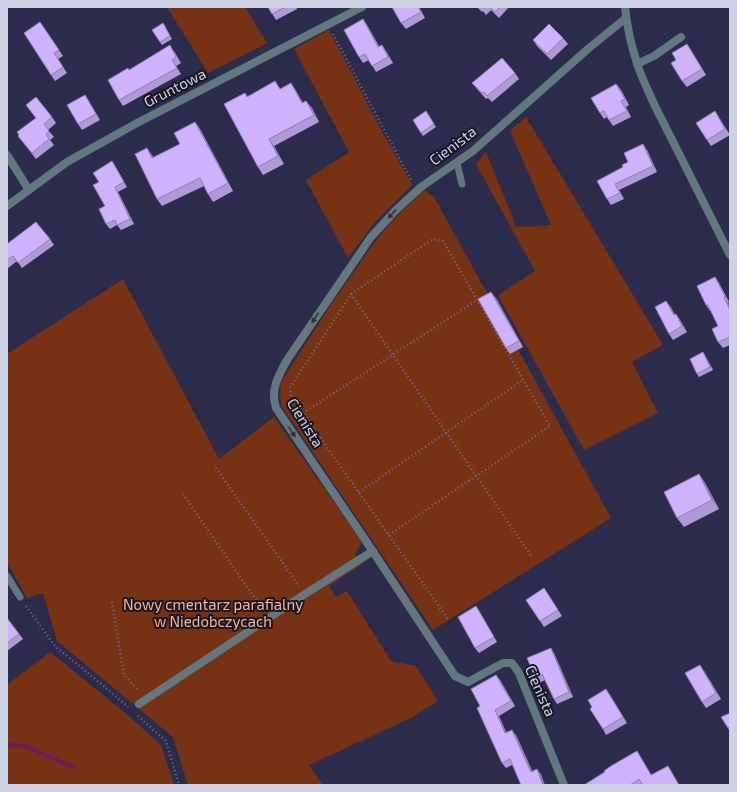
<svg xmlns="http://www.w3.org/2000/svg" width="737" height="792" font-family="'Exo 2',sans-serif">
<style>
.green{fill:#773214}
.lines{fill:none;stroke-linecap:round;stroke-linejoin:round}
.stream{stroke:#701c58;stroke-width:4.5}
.path{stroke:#6d6e8a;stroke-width:2.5;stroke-dasharray:1 3;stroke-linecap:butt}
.service{stroke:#63777e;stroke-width:7}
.pedestrian{stroke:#63777e;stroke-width:8}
.minor{stroke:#63777e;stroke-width:8}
.tertiary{stroke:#63777e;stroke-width:8}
.wall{fill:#b199d9}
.shaded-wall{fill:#907db0}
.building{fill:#ceb2fc;stroke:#907db0}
.oneway{fill:#2e3440}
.labels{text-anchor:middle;stroke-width:4;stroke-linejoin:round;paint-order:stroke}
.street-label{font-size:15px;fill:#cfd1e5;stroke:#171726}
.park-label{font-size:15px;fill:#feb194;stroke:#171726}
</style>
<rect width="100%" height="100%" fill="#2c2d4d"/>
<g class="green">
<polygon points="167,7 245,7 267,43 208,73"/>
<polygon points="329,30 379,126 412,185 375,222 348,258 306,180 349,152 294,49"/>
<polygon points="526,117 663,345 632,362 658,413 584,450 498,295 535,271 476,164 486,152 516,226 527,227 551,225 510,131"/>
<polygon points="424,190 434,197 611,518 433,630 281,405 280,392 281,382 330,306 374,243 392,221"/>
<polygon points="123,279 219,459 274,417 362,542 355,554 362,564 329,586 336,597 347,591 391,661 416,666 438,701 411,718 309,765 323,785 188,785 173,737 57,641 43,593 27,598 7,562 7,354"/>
<polygon points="50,652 123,711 161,745 174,785 7,785 7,685"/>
</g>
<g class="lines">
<polyline class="stream" points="7,745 25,746 73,767"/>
<g class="path">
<polyline points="333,34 412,182"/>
<polyline points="351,294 532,557"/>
<polyline points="303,413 477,300"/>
<polyline points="216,468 299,586"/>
<polyline points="359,492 523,380"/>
<polyline points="183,494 263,610"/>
<polyline points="389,535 550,426 443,241 433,239 351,294 290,388 291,396 448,619"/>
<polyline points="112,602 124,675 139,691"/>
<polyline points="26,606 55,646 106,688 128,707"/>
<polyline points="138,716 166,741 179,785"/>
</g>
<g class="service">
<polyline points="457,163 462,184"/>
<polyline points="7,576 20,597"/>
</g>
<polyline class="pedestrian" points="139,704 305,594 373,551"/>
<g class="minor">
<polyline points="637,64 654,56 681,37"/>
<polyline points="7,155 29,190"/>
<polyline points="7,206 67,162 137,123 362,7"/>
<path d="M 564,785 L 519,673 L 512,663 L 503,663 L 468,682 L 455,676 L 364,538 L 276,408 C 275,404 274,399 274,395 C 274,383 281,371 287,360 L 371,237 L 395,211 L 421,187 L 473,151 L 589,48 L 626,18"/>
</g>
<path class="tertiary" d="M 625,7 C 627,26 631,45 637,63 C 641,77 648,90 654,104 L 730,255"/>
</g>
<g class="wall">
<polygon points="268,7 296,7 297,9 276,20"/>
<polygon points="419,7 425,18 406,29 401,23"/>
<polygon points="477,7 509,7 499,18 491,10 486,15 483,11 482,12"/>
<polygon points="363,19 367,25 379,46 386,51 393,63 376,72 369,60 363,63 359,57"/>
<polygon points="40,22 63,56 58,59 67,73 55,81 51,75"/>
<polygon points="163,23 172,39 162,45 152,30"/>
<polygon points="563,38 568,44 551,60 537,46 533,40"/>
<polygon points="691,50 706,75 687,87 682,81"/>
<polygon points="174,51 181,63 176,66 181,74 123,106 119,100 129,70"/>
<polygon points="515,73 519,79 492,102 488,98 486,99 477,89 472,83"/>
<polygon points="291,83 296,91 303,103 306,101 312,108 319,122 274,146 284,164 263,175 258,167 245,93 247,96 281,89"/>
<polygon points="616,84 621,90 629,105 626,107 631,117 613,126 607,117 604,119 600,113"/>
<polygon points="85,95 100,120 82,130 78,124"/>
<polygon points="26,105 52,117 56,123 48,130 54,137 50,140 54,145 36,159 18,136 36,118"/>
<polygon points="426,111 436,127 423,136 413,120"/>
<polygon points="715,111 730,135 711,146 707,140"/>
<polygon points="195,122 200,129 233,191 213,202 208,194 204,186 162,206 157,199 152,155 153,158 180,144"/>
<polygon points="647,150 657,172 619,190 624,199 611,205 607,199 623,167 628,162"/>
<polygon points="112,161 127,187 118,192 134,224 121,230 117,225 110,229 106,224 105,206 99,182"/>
<polygon points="50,239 54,245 22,268 17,261 7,269 7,244"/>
<polygon points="715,277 719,283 729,302 728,303 730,307 730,345 723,348 718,342 718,326 711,311 710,311 706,305"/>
<polygon points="496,298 523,347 510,354 506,348"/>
<polygon points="666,301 675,315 676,314 680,320 687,332 673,340 669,334"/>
<polygon points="703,352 713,370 699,377 697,374"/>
<polygon points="699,474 705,483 719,509 684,527 677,518"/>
<polygon points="544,588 562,616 544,627 526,600"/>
<polygon points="476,606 497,642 479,653 475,648"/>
<polygon points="7,618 23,639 7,651"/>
<polygon points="554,653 573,697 557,704 554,699 545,680 539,683 535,677"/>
<polygon points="704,671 721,699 706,708 702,702"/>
<polygon points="496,675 500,680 515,706 499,716 506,733 516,735 532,771 541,774 512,765 506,768 502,763 480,706"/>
<polygon points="610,695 627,723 606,735 603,729"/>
<polygon points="730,713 730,731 728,728"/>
<polygon points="637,751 651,775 671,770 641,785 584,785"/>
</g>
<g class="shaded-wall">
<polygon points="363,19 367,25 382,53 378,47"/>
<polygon points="687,44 691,50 706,75 702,69"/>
<polygon points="382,45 386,51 393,63 388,57"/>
<polygon points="291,83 296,91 307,111 302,103"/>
<polygon points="616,84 621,90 629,105 625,99"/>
<polygon points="85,95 89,101 100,120 96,114"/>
<polygon points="306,101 312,108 319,122 314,115"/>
<polygon points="195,122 200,129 233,191 228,183"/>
<polygon points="269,139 274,146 284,164 278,156"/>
<polygon points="643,144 647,150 657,172 653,166"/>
<polygon points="147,148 152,155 157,166 152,158"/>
<polygon points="615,184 619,190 624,199 620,193"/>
<polygon points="115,187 118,192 134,224 130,219"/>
<polygon points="715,277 719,283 729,302 725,296"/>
<polygon points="491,292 496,298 523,347 519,341"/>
<polygon points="724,297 728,303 730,307 730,310"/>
<polygon points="666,301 671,307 678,321 674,315"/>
<polygon points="676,314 680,320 687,332 682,326"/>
<polygon points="703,352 705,355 713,370 710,367"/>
<polygon points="699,474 705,483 719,509 712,500"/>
<polygon points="476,606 480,612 497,642 494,637"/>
<polygon points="551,648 554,653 573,697 569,692"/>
<polygon points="700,665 704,671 721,699 716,693"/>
<polygon points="496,675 500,680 515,706 511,701"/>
<polygon points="495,710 499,716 509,738 505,733"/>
<polygon points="512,730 516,735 535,777 531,772"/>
<polygon points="537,769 541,774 545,785 543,785"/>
</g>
<g class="building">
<polygon points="268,7 285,7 272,14"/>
<polygon points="392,7 418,7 421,12 401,23"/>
<polygon points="490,7 500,7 495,12"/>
<polygon points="363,19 378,47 382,45 388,57 372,66 365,54 359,57 344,30"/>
<polygon points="40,22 59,50 54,53 63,67 51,75 24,33"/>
<polygon points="163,23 170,36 160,42 152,30"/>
<polygon points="549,24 563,38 547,54 533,40"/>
<polygon points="687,44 702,69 682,81 671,63 676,60 672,53"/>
<polygon points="170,45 176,57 172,60 177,68 119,100 108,80 128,68 129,70"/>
<polygon points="502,58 515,73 487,96 484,92 482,93 472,83"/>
<polygon points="275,81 280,89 291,83 302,103 306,101 314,115 269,139 278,156 258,167 224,104 245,93 247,97"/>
<polygon points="616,84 625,99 621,101 627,111 609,120 604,111 600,113 591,98"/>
<polygon points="85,95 96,114 78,124 67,105"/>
<polygon points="36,97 52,117 44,124 49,131 46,134 49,139 32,153 18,136 19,135 17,132 36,118 26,105"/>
<polygon points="426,111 434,124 421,133 413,120"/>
<polygon points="715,111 725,129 707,140 696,123"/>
<polygon points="195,122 228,183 208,194 200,178 157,199 135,154 147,148 152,158 180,144 174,133"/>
<polygon points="643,144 653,166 615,184 620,193 607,199 597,181 623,167 622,165 628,162 624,153"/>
<polygon points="112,161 124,182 115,187 130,219 117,225 115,220 106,224 99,209 105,206 93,185 99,182 93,173"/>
<polygon points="36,222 50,239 18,263 13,256 7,260 7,244"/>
<polygon points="715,277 725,296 724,297 730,310 730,337 718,342 712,329 718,326 708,305 706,305 697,286"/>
<polygon points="491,292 519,341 506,348 478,299"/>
<polygon points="666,301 674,315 676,314 682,326 669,334 655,307"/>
<polygon points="703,352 710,367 697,374 690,359"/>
<polygon points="699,474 712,500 677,518 664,492"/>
<polygon points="544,588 558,610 540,621 526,600"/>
<polygon points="476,606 494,637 475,648 458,617"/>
<polygon points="7,618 19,634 7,643"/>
<polygon points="551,648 569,692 554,699 542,674 535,677 527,658"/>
<polygon points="700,665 716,693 702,702 685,673"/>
<polygon points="496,675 511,701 495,710 505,733 512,730 531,772 537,769 543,785 521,785 510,759 502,763 477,708 480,706 471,689"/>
<polygon points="606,689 623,717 603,729 590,709 592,707 588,700"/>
<polygon points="730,713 730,726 728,728 721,717"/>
<polygon points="637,751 651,775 668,766 679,785 643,785 639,779 630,785 584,785 605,772 604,771 611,766"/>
</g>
<defs><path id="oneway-solid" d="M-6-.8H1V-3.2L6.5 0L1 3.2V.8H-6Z"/></defs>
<g class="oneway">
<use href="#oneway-solid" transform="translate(392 214) rotate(133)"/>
<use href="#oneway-solid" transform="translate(315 318) rotate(124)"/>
<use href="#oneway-solid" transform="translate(292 432) rotate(56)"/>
</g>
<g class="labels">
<g class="street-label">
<text transform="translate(175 88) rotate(-27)" y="5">Gruntowa</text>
<text transform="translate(453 146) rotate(-37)" y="5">Cienista</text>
<text transform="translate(305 423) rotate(58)" y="5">Cienista</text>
<text transform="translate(540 691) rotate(66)" y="5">Cienista</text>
</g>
<g class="park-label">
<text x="213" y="610">Nowy cmentarz parafialny<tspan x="213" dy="17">w Niedobczycach</tspan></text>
</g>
</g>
<rect width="737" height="792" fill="none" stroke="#cfd1e5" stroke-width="16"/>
</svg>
